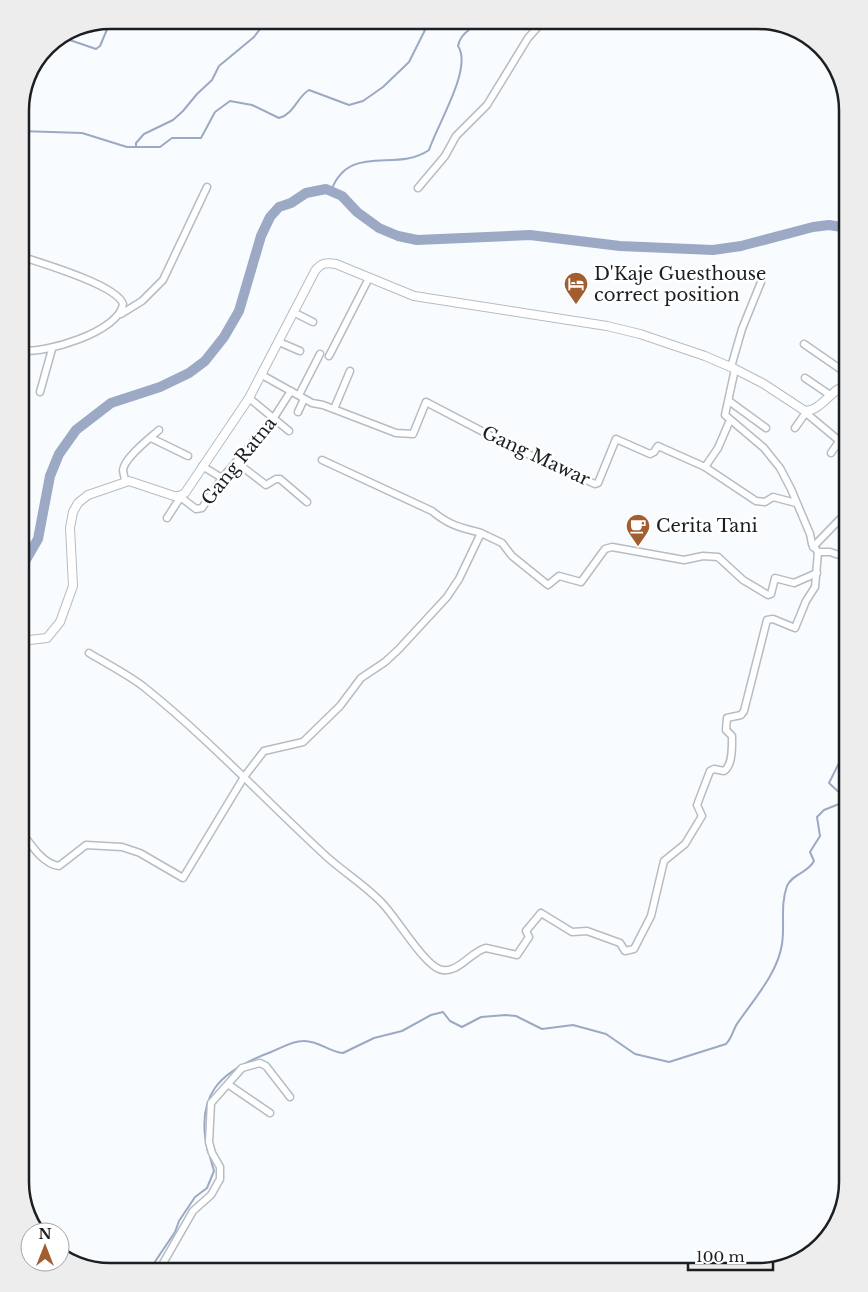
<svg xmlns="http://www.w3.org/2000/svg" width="868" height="1292" font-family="'Libre Baskerville',serif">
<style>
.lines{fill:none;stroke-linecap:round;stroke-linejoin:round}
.stream{stroke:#9ba9c5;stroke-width:2}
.river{stroke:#9ba9c5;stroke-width:10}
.minor-casing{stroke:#b5bdc3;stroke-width:9}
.tertiary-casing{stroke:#b5bdc3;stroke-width:10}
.minor{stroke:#fff;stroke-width:6}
.tertiary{stroke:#fff;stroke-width:8}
.labels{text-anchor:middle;stroke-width:5;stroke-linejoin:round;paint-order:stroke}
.poi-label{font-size:18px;fill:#1c1f21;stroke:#fff;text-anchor:start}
.street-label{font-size:18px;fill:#1c1f21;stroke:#fff}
.rim{fill:none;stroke:#1c1f21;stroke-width:2.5}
</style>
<rect width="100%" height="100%" fill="#f9fcfe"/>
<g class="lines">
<g class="stream">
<polyline points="61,37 96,49 100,46 111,20"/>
<path d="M 20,131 L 82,133 L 127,147 L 160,147 L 172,138 L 201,138 L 215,112 L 230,101 L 252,105 L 279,118 C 294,114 297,97 309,90 L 349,105 L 363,101 L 383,87 L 409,62 L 425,30 L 428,20"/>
<polyline points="136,147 136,143 144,134 173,120 183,111 197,94 212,80 219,66 254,37 267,20"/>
<path d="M 331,191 C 349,142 396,173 429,150 C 437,125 473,68 458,46 C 461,31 473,31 476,20"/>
<path d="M 208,1152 C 194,1095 220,1071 271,1052 C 281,1048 292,1041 303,1041 C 318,1040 329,1052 343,1053 L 374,1038 L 402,1031 L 431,1015 L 443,1012 L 450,1021 L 462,1027 L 481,1017 L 506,1015 L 516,1016 L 542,1029 L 573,1025 L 606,1034 L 635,1054 L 669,1062 L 726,1044 C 733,1037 733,1028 739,1021 C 755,998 778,972 782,944 C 785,925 780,905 787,886 C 792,874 808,873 814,861 L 810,852 L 820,836 L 817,817 L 824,810 L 844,802 L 843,796 L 829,783 L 840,761"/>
<polyline points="148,1272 175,1232 179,1221 195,1197 207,1188 214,1171 210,1157"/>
</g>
<polyline class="river" points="20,570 38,539 50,476 59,454 76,430 111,403 160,387 189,373 205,361 224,337 239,311 261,236 270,217 279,207 291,203 306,193 326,189 342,196 357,212 379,228 398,236 417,240 530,235 620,246 713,250 741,246 813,227 829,225 848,228"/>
<defs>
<g id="minor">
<polyline points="580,20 602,25 608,20"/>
<polyline points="418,188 445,156 456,136 487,105 528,38 544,20"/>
<polyline points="293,312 313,322"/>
<polyline points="121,314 142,301 163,280 207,187"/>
<polyline points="279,342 300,351"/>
<polyline points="804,344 846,373"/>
<path d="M 20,350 C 44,355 120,331 123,304 C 117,285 41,263 20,256"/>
<polyline points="329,356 369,278"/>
<polyline points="731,367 742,329 761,282"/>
<polyline points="262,375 312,403 323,405 396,433 413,434 426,402 512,447 595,484 598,483 616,439 650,454 654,452 658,446 705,467 756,501 765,502 773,497 796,503"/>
<polyline points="805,378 830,395"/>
<polyline points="843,386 848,368"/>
<polyline points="40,392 52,349"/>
<polyline points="299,395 320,354"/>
<polyline points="249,398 289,431"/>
<polyline points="729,401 766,428"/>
<polyline points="334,409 350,371"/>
<polyline points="298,412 304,399"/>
<polyline points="806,413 848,448"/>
<polyline points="795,428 807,411"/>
<polyline points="151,438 188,456"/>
<polyline points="831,453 840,440"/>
<path d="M 322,460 L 432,511 C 450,526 460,527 481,533"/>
<polyline points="236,462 266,485 276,479 280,479 307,502"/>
<polyline points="202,466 222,478"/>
<polyline points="705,467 718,448 730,420"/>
<path d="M 126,482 C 125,479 123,473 123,470 C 124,458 150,438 159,430"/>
<polyline points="179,496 196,509 202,508 222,478 273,419 291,391"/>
<polyline points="167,518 180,498"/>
<polyline points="813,547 844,515"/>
<polyline points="818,552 830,552 848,558"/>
<path d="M 89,653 C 107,664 127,674 144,687 C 209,739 266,801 327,857 C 345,873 366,886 382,903 C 396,917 423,963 439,969 C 457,976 471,951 486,948 L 517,955 L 529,937 L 526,931 L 541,913 L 572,932 L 587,931 L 620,943 L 625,951 L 634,949 L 651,916 L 664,861 L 685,844 L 702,816 L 697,805 L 710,771 L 714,769 L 724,771 C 733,765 732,746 732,736 L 726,730 L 727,718 L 741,715 L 744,711 L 767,620 L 773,619 L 795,628 L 806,601 L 815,587 L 818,552 L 812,544 L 810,534 L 791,489 L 780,468 L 764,448 L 725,415 L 735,369"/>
<path d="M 20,830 C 30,843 42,864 59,866 L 86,845 L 122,847 L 140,853 L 183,878 L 244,777 L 264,751 L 303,742 L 340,706 L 361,678 L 385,662 L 399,649 L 447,597 L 459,579 L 481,533 L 502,543 L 512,556 L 548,585 L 559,576 L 581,582 L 605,549 L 612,547 L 684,560 L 703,556 L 718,557 L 743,580 L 768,595 L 771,594 L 775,578 L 794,583 L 817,573"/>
<polyline points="229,1085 270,1113"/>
<polyline points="158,1272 193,1211 211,1195 220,1179 220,1167 212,1153 209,1142 211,1103 242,1068 260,1063 266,1066 290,1097"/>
</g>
<path id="tertiary" d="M 20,641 L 47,638 L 60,622 L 73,586 L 70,528 L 73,512 L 78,503 L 88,495 L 129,481 L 174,496 L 179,496 L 185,493 L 249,398 L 315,271 C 321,263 326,262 336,264 L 414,296 L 607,326 L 640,334 L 705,356 L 735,369 L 764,384 L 805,411 C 822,411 831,388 848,385"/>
</defs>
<use href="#minor" class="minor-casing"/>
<use href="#tertiary" class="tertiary-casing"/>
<use href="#minor" class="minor"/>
<use href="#tertiary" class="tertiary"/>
</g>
<defs>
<symbol id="hotel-pin" viewBox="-11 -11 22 30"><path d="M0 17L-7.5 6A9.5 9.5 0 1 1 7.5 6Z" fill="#a25d30" stroke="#fff"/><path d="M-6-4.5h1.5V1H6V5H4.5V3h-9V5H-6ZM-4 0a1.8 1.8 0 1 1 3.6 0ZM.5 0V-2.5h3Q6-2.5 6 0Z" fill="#fff"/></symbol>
<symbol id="cafe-pin" viewBox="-11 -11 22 30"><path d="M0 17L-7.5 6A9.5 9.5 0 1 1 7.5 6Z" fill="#a25d30" stroke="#fff"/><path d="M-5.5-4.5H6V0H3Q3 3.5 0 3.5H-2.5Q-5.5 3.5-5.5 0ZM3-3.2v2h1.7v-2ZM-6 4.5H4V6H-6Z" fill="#fff"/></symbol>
</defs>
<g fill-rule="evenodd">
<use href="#hotel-pin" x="562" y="270" width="28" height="38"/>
<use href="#cafe-pin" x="624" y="512" width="28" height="38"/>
</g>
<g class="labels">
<g class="poi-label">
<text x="594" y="280">D'Kaje Guesthouse<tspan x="594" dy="21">correct position</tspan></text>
<text x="656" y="532">Cerita Tani</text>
</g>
<g class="street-label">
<text transform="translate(536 456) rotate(25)" y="6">Gang Mawar</text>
<text transform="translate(239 461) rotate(-51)" y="6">Gang Ratna</text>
</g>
</g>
<path d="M0 0H868V1292H0ZM110 29H758A81 81 0 0 1 839 110V1182A81 81 0 0 1 758 1263H110A81 81 0 0 1 29 1182V110A81 81 0 0 1 110 29Z" fill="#ededed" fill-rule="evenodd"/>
<path class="rim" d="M110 29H758A81 81 0 0 1 839 110V1182A81 81 0 0 1 758 1263H110A81 81 0 0 1 29 1182V110A81 81 0 0 1 110 29Z"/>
<g transform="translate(45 1247)"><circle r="24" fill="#ffffff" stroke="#a4a5a6"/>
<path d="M0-4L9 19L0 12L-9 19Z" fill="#a25d30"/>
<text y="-8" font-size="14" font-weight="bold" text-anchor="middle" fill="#1c1f21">N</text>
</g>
<path d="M688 1262v8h85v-8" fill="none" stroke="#1c1f21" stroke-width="2.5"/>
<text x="696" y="1262" font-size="15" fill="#1c1f21" stroke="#ffffff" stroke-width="4" paint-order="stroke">100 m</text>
</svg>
